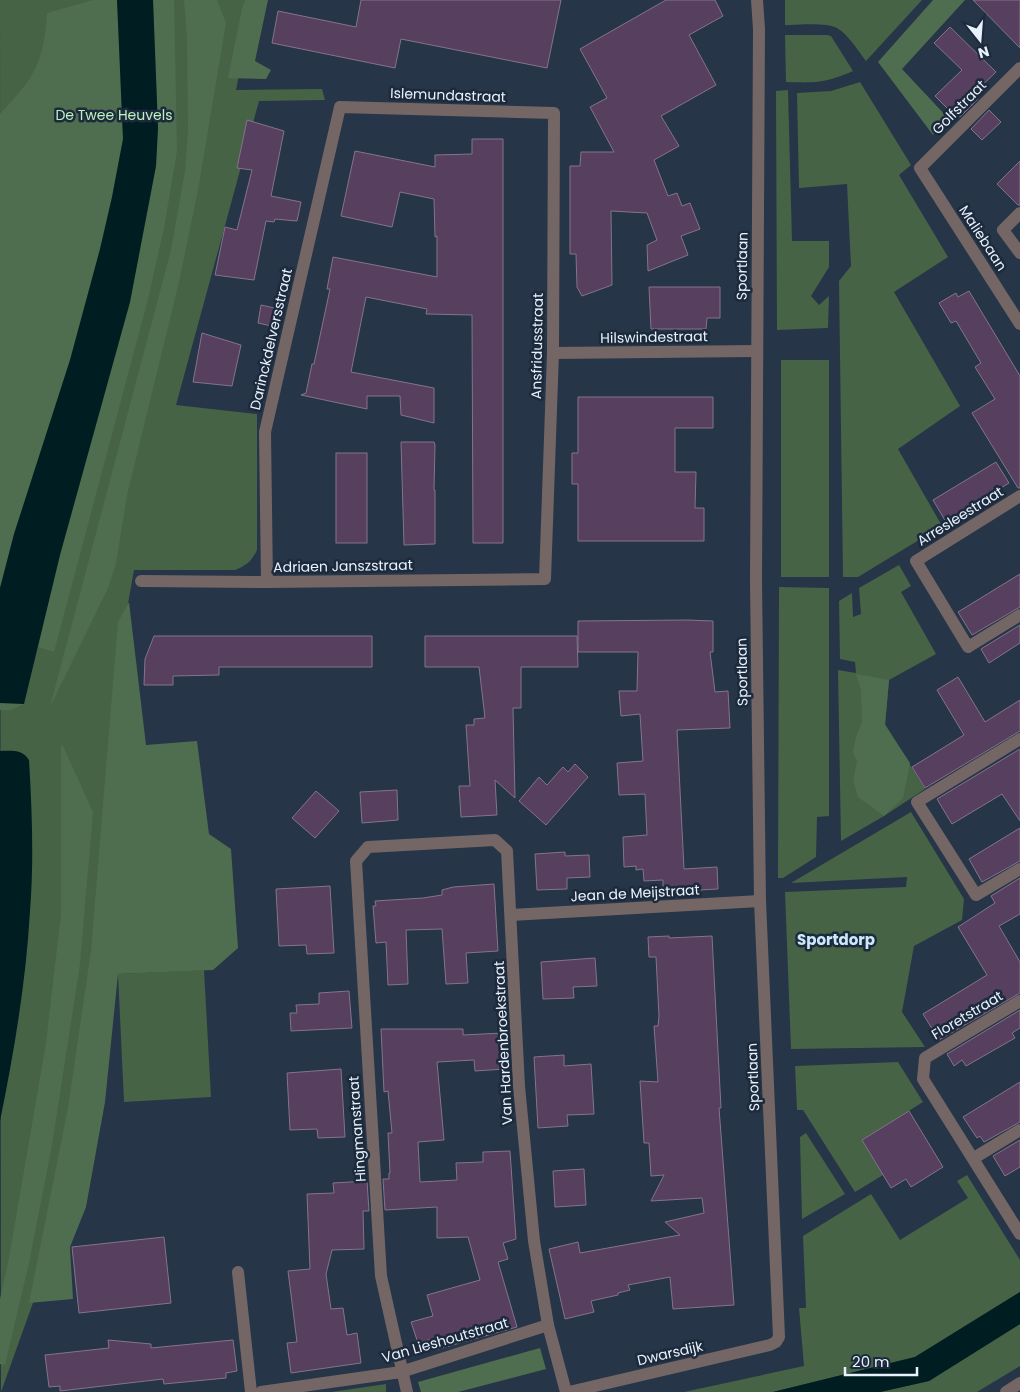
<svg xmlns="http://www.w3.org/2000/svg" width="1020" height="1392" font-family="Poppins,sans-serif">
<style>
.green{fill:#466346}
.forest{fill:#4f6e4f}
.water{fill:#001d21}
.building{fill:#563f5f;stroke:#84748b}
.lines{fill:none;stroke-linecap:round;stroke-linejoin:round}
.minor{stroke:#736665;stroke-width:12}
.tertiary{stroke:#736665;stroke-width:12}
.labels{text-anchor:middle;stroke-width:5;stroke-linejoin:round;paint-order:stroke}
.street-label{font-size:14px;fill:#e8f2fe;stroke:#1c2a3c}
.park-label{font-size:14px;fill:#bdf2bd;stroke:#1c2a3c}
.neighbourhood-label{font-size:15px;font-weight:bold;fill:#cbe9fb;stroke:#1c2a3c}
</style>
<rect width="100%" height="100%" fill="#263547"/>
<g class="green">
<path d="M 0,0 L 254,0 L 236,90 L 322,89 L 325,100 L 259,101 L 176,405 L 257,414 L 257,550 C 252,561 246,566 235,570 L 134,570 L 124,626 L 111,936 L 34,1300 L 1,1392 Z"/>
<path d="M 785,0 L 922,0 L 866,61 C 858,51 849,35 837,28 C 826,22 798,25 785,25 Z"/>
<path d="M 785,35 L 827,35 L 831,36 L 853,71 C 825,83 816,83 786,82 Z"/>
<polygon points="860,82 911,165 899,175 948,257 894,292 960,406 898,449 942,526 858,577 843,577 839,281 851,266 847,184 799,188 797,93 831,91"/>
<polygon points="788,90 792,241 829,241 829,267 811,296 819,305 829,296 828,328 777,330 776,91"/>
<rect x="781" y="360" width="48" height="217"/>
<polygon points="899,565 911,586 901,592 936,654 889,680 885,724 925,789 884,816 841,841 838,670 856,673 855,662 840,659 839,601 852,593 853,617 861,614 859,588"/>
<polygon points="779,587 829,588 829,816 817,817 816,857 783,878 778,878"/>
<polygon points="911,812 964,899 962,920 914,946 902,1012 925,1047 791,1049 785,892 906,887 907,877 791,883"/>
<polygon points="204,970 211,1097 124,1102 118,974"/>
<polygon points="898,1062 923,1102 862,1140 883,1175 855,1192 803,1110 797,1110 795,1066"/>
<polygon points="806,1133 845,1194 802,1219 800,1137"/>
<polygon points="967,1175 1020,1260 1020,1292 915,1357 773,1392 684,1392 804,1366 799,1308 806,1308 803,1236 871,1194 900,1240 968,1198 957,1181"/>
<polygon points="1020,1324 1020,1366 977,1392 880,1392 929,1381"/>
<polygon points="386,1384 386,1392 331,1392"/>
</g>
<g class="forest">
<path d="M 93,0 L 117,0 L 123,139 L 112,197 L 100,249 L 70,360 L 14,534 L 0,588 L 0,114 C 34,78 44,63 47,13 Z"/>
<polygon points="153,0 174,0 177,151 164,228 148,299 54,652 38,647 60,555 130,302 156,166 158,128"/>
<polygon points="184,0 217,0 226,23 198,190 179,282 127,495 116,563 108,588 50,707 171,250 185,171 188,131 187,35"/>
<polygon points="245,0 268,0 255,61 271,70 266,79 228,78 242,9"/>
<polygon points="933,0 965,0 902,69 948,118 933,135 878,62"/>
<polygon points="129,602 146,745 197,741 209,834 231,849 238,948 213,970 118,974 105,1102 86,1207 70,1247 73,1299 29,1303 68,1108 91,951 118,622"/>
<polygon points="856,674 889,680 885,725 910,763 903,798 884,816 858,797 853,780 857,762 853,752 856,737 862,722 861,690"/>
<polygon points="0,703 24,704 11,710 0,710"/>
<polygon points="61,746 63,746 93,812 80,964 52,1145 29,1263 5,1365 0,1364 0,1299 9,1258 46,1043 61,914"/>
<polygon points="540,1348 546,1369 458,1392 421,1392 418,1382"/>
</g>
<g class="water">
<polygon points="117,0 153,0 158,128 156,166 130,302 60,555 24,704 0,703 0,588 14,534 70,360 100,249 112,197 123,139"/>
<path d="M 0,751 C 12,751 22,749 29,760 C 32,810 34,861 30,911 C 26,982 14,1052 0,1121 Z"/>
<polygon points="1020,1292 1020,1324 929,1381 880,1392 773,1392 915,1357"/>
</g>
<g class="building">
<polygon points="361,0 561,0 547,68 401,39 395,68 272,43 278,11 356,27"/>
<polygon points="666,0 715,0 723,16 689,35 716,85 661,116 679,146 654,160 668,196 677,193 682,206 690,203 700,229 681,236 688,255 648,271 647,245 657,240 647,213 611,211 612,285 582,296 577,287 576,254 570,254 570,166 580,166 581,152 614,152 590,107 607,98 580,49"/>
<polygon points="973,0 1020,0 1020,48"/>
<polygon points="950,27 996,72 973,94 978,99 960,117 955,112 953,114 935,96 962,70 934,43"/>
<polygon points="989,110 1001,122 982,140 971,129"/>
<polygon points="247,120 284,131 271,196 301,202 297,221 275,219 274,222 266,221 254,280 215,275 225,227 237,230 252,170 237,168"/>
<polygon points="472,139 503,139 503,543 473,543 472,315 426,314 427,309 366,297 351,372 434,388 434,423 401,415 400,396 367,396 367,409 301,395 306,393 312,364 314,364 330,289 327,289 333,257 437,277 437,236 435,237 434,199 400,192 392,227 341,216 355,151 435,167 435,155 472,154"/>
<polygon points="1020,161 1020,205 1018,205 997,184"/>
<polygon points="649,287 720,287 720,318 707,318 706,329 651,329"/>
<polygon points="969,291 1020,376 1020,488 1018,488 972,413 995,399 975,367 981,363 956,321 951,323 939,303 956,293 958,297"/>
<polygon points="261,305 279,309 276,327 258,323"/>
<polygon points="202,333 241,345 232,386 193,382"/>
<polygon points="578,397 713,397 713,428 675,428 675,472 696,472 695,508 704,508 704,541 578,541 578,484 572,484 572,453 578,453"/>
<polygon points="401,442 434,442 435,445 434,490 435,490 435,544 404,545"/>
<rect x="336" y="453" width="31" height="90"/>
<polygon points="996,462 1009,483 946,522 933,500"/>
<polygon points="1020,574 1020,607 972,635 958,612"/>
<polygon points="687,620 713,621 713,652 710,652 715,692 728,691 730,728 677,730 684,869 717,867 718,889 663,892 663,880 644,881 643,869 636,870 636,866 624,867 623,837 647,835 645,794 619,795 617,763 643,761 640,714 621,716 619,691 637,691 638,652 578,652 578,621"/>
<polygon points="1020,625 1020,643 989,663 981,649"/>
<polygon points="154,636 372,636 372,667 219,667 219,675 173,676 173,685 144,685 145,659"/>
<polygon points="425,636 577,636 578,667 521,667 521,708 513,708 515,798 495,780 497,815 461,817 459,786 470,786 466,725 474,725 474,719 485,718 479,667 425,667"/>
<polygon points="958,677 985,722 1020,700 1020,731 925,788 912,767 964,735 937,690"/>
<polygon points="1020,749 1020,821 1002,794 952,824 937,799"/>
<polygon points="575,764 588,777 546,825 519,801 539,777 547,785 563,767 568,772"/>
<polygon points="397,790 398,820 362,823 360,792"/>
<polygon points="316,791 339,811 315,838 292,818"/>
<polygon points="1020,828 1020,861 982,882 969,859"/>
<polygon points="565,852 565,856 589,855 590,877 567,878 567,889 537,890 535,854"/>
<polygon points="1020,878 1020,914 999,926 1020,962 1020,993 939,1040 923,1014 987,975 958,927 995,903 991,896"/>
<polygon points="494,884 498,951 466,953 468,983 446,984 442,929 406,930 408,984 388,985 386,942 376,943 373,906 376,906 375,901 423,898 442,895 442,890 453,887"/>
<polygon points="330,886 334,953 307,954 306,945 279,946 276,889"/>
<polygon points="669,936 669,938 712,936 721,1108 719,1108 734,1305 673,1309 670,1277 628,1285 630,1290 618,1293 618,1295 591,1301 594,1312 565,1319 549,1249 578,1242 580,1253 680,1235 665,1222 704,1213 702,1198 651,1201 664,1175 651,1176 649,1143 644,1143 640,1081 658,1082 654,1026 658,1026 659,1016 656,957 649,957 648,937"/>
<polygon points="595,958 597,986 573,987 574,998 543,999 541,962"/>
<polygon points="349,991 352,1028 291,1031 290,1013 297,1013 296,1005 319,1004 319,993"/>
<polygon points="1020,1010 1020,1028 1012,1033 1015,1038 966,1066 962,1060 954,1066 947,1054"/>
<polygon points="381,1029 463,1029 463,1035 503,1033 505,1069 475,1071 474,1060 437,1062 444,1140 418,1142 420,1182 457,1180 456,1163 483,1162 483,1152 510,1151 516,1239 503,1243 508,1259 498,1262 517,1327 435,1350 432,1339 418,1343 411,1322 433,1316 427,1295 480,1280 468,1237 437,1238 437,1207 385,1210 383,1179 389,1179 389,1173 390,1173 388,1133 392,1133 388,1091 384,1092"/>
<polygon points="564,1055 564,1066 591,1064 594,1114 567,1115 568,1126 538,1128 534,1057"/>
<polygon points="341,1069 345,1137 318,1138 317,1129 290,1130 287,1073"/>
<polygon points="1020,1082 1020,1122 984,1142 980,1136 977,1138 963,1117"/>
<polygon points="909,1111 943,1167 911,1187 906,1179 891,1188 862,1140"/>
<polygon points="1020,1140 1020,1167 1005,1176 993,1156"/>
<polygon points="584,1169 586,1205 555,1207 553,1171"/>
<polygon points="367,1181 369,1211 363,1211 364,1249 332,1250 326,1274 331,1309 343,1308 347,1335 357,1333 361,1363 291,1373 287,1343 297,1342 288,1271 310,1269 307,1194 334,1193 333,1183"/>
<polygon points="164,1237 171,1303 79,1313 72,1247"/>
<polygon points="108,1340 151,1344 151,1348 233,1340 237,1371 226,1373 226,1378 164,1384 163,1379 60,1391 60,1386 49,1387 45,1355 109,1348"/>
</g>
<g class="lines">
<g class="minor">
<polyline points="1020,68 920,168 1020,324"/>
<polyline points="1020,213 1003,230 1020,253"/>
<polyline points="553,353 756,351"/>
<polyline points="1020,496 916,561 968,647 1020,615"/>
<polyline points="141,581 267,582 545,579 553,353 554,113 340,107 265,432 267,582"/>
<polyline points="1020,739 917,802 976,895 1020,869"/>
<polyline points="511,915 760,901"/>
<polyline points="1020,1001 925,1058 923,1079 1020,1234"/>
<polyline points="974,1158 1020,1130"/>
<polyline points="238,1272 251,1392"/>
<polyline points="261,1392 401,1372 548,1325"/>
<polyline points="407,1392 381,1276 356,861 368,847 495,840 507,851 519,1086 534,1241 548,1325 566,1392"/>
<polyline points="1006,1392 1020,1383"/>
</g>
<polyline class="tertiary" points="569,1392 770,1345 776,1342 779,1337 760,901 756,581 759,29 757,0"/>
</g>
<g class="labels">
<g class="street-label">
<text transform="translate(448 95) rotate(2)" y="5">Islemundastraat</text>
<text transform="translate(959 107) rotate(-45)" y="5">Golfstraat</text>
<text transform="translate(983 238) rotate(57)" y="5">Maliebaan</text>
<text transform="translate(742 266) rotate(-89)" y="5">Sportlaan</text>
<text transform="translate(654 337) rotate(-1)" y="5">Hilswindestraat</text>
<text transform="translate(271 339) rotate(-77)" y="5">Darinckdelversstraat</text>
<text transform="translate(537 346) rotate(-89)" y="5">Ansfridusstraat</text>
<text transform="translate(960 516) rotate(-32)" y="5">Arresleestraat</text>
<text transform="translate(343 566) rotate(-1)" y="5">Adriaen Janszstraat</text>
<text transform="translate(742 672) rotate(-91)" y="5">Sportlaan</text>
<text transform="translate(635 893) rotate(-3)" y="5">Jean de Meijstraat</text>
<text transform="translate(967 1015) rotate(-31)" y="5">Floretstraat</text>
<text transform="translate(503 1043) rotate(-93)" y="5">Van Hardenbroekstraat</text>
<text transform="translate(753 1077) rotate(-92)" y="5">Sportlaan</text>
<text transform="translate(357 1129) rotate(-94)" y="5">Hingmanstraat</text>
<text transform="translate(445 1340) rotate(-16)" y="5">Van Lieshoutstraat</text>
<text transform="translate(670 1353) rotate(-13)" y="5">Dwarsdijk</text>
</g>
<g class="park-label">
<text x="114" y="120">De Twee Heuvels</text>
</g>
<g class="neighbourhood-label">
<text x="836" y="945">Sportdorp</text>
</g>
</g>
<g transform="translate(980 40) rotate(163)" stroke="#1c2a3c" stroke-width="4" paint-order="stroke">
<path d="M0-4L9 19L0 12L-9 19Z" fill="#e8f2fe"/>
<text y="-8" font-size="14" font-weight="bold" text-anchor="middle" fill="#e8f2fe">N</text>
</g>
<path d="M845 1367v8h72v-8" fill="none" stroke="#e8f2fe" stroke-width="2.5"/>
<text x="852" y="1367" font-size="15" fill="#e8f2fe" stroke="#1c2a3c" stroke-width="4" paint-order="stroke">20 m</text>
</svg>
